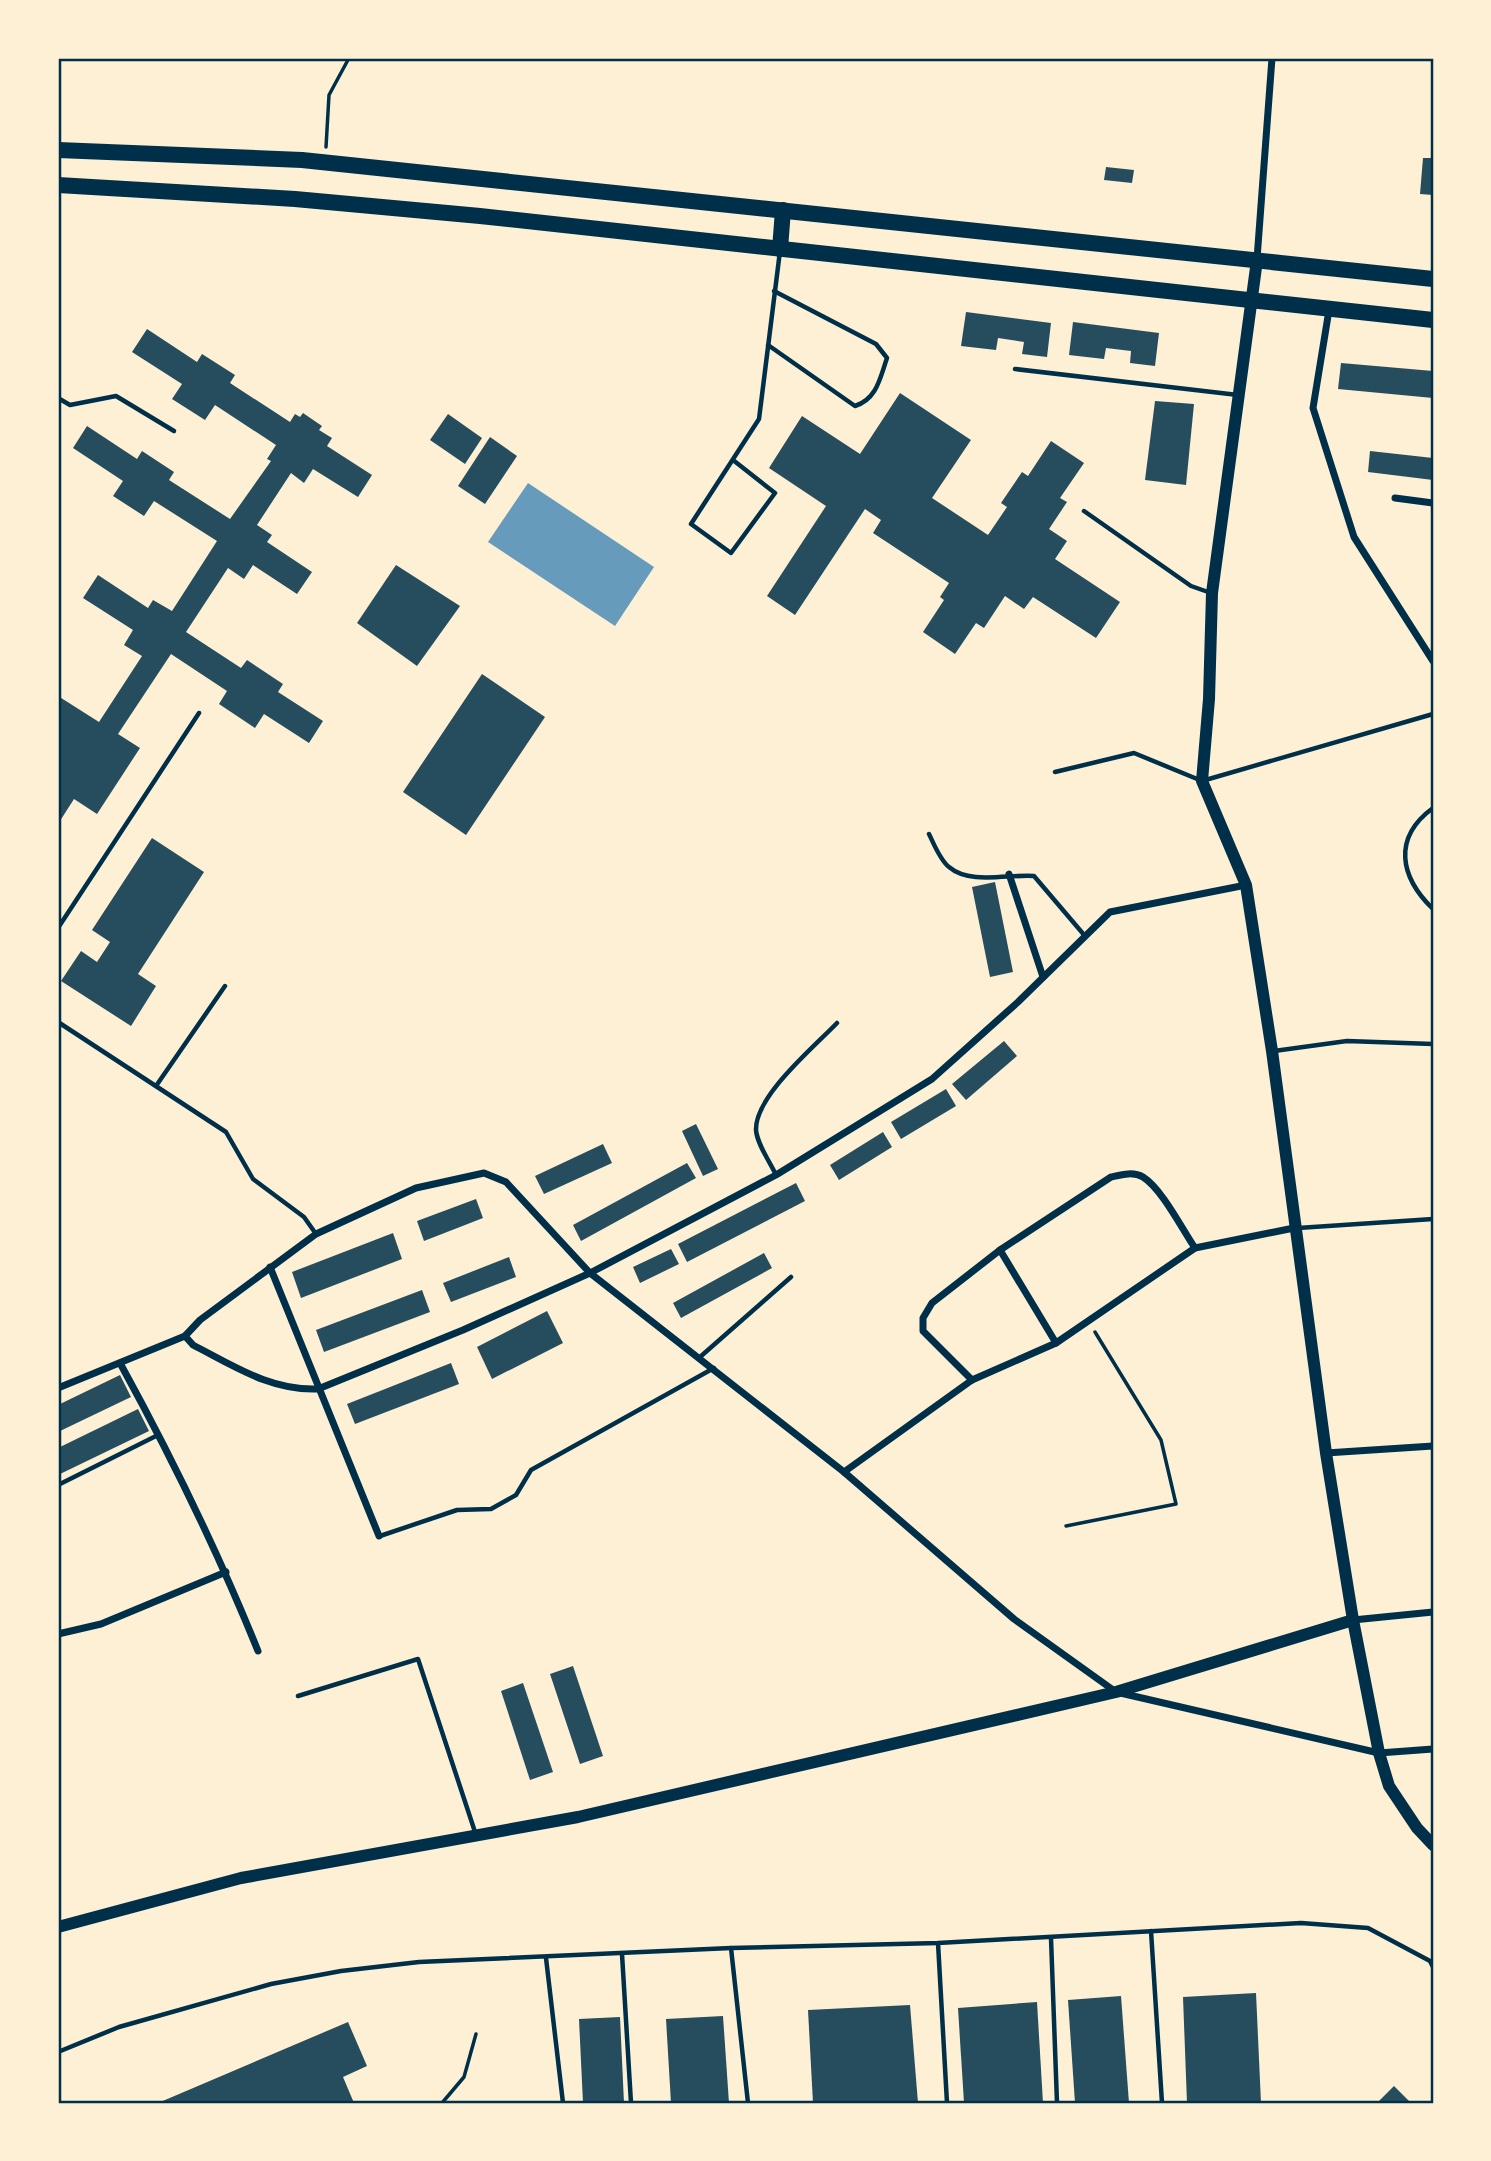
<svg xmlns="http://www.w3.org/2000/svg" width="1491" height="2161" font-family="Cabin,sans-serif">
<style>
.water{fill:#669bbc}
.building{fill:#264d5e}
.lines{fill:none;stroke-linecap:round;stroke-linejoin:round}
.path{stroke:#003049;stroke-width:3.5}
.service{stroke:#003049;stroke-width:4.5}
.minor{stroke:#003049;stroke-width:7}
.tertiary{stroke:#003049;stroke-width:12}
.trunk{stroke:#003049;stroke-width:16}
.neatline{fill:none;stroke:#003049;stroke-width:2.5}
</style>
<rect width="100%" height="100%" fill="#fdf0d5"/>
<polygon class="water" points="528,483 654,567 615,626 488,542"/>
<g class="building">
<polygon points="1423,158 1433,158 1433,195 1420,194"/>
<polygon points="1106,167 1134,170 1132,183 1104,180"/>
<polygon points="966,312 1051,323 1047,357 1022,354 1024,342 998,338 996,350 961,346"/>
<polygon points="1073,322 1159,333 1155,366 1130,363 1131,351 1106,348 1104,359 1069,355"/>
<polygon points="147,329 197,362 202,354 235,375 230,383 290,422 295,414 300,417 303,413 322,426 319,430 332,438 327,446 372,475 358,497 313,469 304,483 291,473 257,525 272,535 267,542 312,572 297,594 253,565 244,579 228,568 186,632 241,668 247,660 283,684 278,692 323,721 309,743 264,714 255,728 219,704 227,691 171,654 118,734 140,748 97,814 74,799 58,824 58,696 99,722 142,656 124,645 133,630 83,598 98,575 148,608 153,600 172,611 217,541 154,501 144,516 113,496 123,481 73,448 87,426 137,459 142,451 174,472 169,480 230,519 271,461 267,459 276,445 215,405 205,420 172,399 182,384 132,352"/>
<polygon points="1341,363 1433,371 1433,398 1338,389"/>
<polygon points="900,393 971,440 932,498 988,535 1007,507 1001,503 1022,472 1028,476 1051,441 1084,463 1060,498 1067,502 1049,529 1067,541 1055,559 1120,602 1096,638 1033,597 1024,609 1005,596 984,628 976,623 955,654 923,632 944,600 940,597 949,583 873,533 881,520 865,509 795,615 767,596 826,506 769,468 802,416 860,454"/>
<polygon points="1155,401 1194,404 1186,485 1145,480"/>
<polygon points="448,414 482,438 465,464 430,440"/>
<polygon points="490,437 517,456 485,504 458,486"/>
<polygon points="1370,451 1433,458 1433,480 1368,472"/>
<polygon points="396,565 460,606 417,666 357,623"/>
<polygon points="482,674 545,717 466,835 403,792"/>
<polygon points="152,838 204,872 138,974 156,986 131,1026 61,981 81,951 97,962 110,942 92,930"/>
<polygon points="995,882 1013,972 990,977 972,887"/>
<polygon points="1004,1041 1017,1056 966,1100 952,1084"/>
<polygon points="946,1089 956,1106 901,1139 891,1122"/>
<polygon points="696,1124 718,1169 703,1176 682,1131"/>
<polygon points="883,1132 892,1147 839,1180 830,1165"/>
<polygon points="603,1144 612,1163 544,1194 535,1176"/>
<polygon points="687,1163 696,1178 581,1241 573,1225"/>
<polygon points="796,1183 805,1201 687,1262 678,1244"/>
<polygon points="476,1199 483,1218 424,1241 417,1221"/>
<polygon points="393,1233 402,1259 301,1298 292,1272"/>
<polygon points="671,1249 679,1264 640,1283 633,1267"/>
<polygon points="764,1253 772,1268 681,1318 673,1303"/>
<polygon points="509,1257 516,1277 451,1302 443,1283"/>
<polygon points="422,1290 430,1312 324,1352 316,1330"/>
<polygon points="547,1311 563,1343 492,1379 477,1347"/>
<polygon points="451,1363 459,1384 355,1424 347,1404"/>
<polygon points="120,1375 131,1397 58,1432 58,1405"/>
<polygon points="138,1409 149,1431 58,1475 58,1448"/>
<polygon points="573,1666 603,1756 580,1764 550,1674"/>
<polygon points="523,1683 553,1772 530,1780 501,1691"/>
<polygon points="1256,1993 1261,2103 1187,2103 1183,1997"/>
<polygon points="1121,1996 1129,2103 1075,2103 1068,2000"/>
<polygon points="1037,2002 1043,2103 964,2103 958,2008"/>
<polygon points="910,2005 918,2103 813,2103 808,2010"/>
<polygon points="723,2016 729,2103 671,2103 666,2019"/>
<polygon points="620,2017 624,2103 583,2103 579,2019"/>
<polygon points="348,2022 367,2066 343,2077 354,2103 158,2103"/>
<polygon points="1394,2086 1411,2103 1377,2103"/>
</g>
<g class="lines">
<g class="path">
<polyline points="326,147 329,95 349,58"/>
<polyline points="1066,1526 1176,1504 1161,1440 1095,1332"/>
<polyline points="442,2103 464,2077 476,2034"/>
</g>
<g class="service">
<path d="M 768,345 L 855,406 C 877,399 880,378 887,358 L 876,344 L 774,291"/>
<polyline points="1015,369 1238,395"/>
<polyline points="58,398 70,405 116,396 174,431"/>
<polyline points="733,460 775,493 731,553 691,524 759,419 780,251"/>
<polyline points="1084,511 1191,586 1211,593"/>
<polyline points="1055,772 1134,753 1202,781 1433,714"/>
<path d="M 1433,808 C 1392,838 1400,877 1433,909"/>
<path d="M 929,834 C 934,844 940,860 949,867 C 970,885 1008,874 1034,876 L 1085,936"/>
<polyline points="58,928 199,713"/>
<polyline points="58,1022 226,1132 253,1179 304,1217 316,1234"/>
<polyline points="1274,1051 1347,1041 1433,1044"/>
<polyline points="156,1086 225,986"/>
<path d="M 776,1175 C 770,1162 757,1144 756,1130 C 755,1096 814,1047 837,1023"/>
<polyline points="1298,1228 1433,1219"/>
<polyline points="700,1357 791,1277"/>
<polyline points="58,1485 158,1435"/>
<polyline points="380,1536 457,1510 491,1509 516,1495 531,1470 714,1368"/>
<polyline points="298,1696 418,1659 476,1835"/>
<polyline points="1151,1931 1162,2103"/>
<polyline points="1051,1938 1057,2103"/>
<polyline points="938,1943 947,2103"/>
<polyline points="731,1948 748,2103"/>
<polyline points="622,1954 631,2103"/>
<polyline points="546,1958 563,2103"/>
<polyline points="58,2052 119,2027 271,1984 341,1971 419,1962 731,1948 938,1943 1301,1923 1368,1928 1430,1961 1433,1967"/>
</g>
<g class="minor">
<polyline points="1257,259 1272,58"/>
<polyline points="1329,310 1313,408 1354,537 1433,661"/>
<polyline points="1395,498 1433,503"/>
<polyline points="1009,874 1043,977"/>
<polyline points="1000,1250 1056,1343"/>
<polyline points="270,1267 379,1536"/>
<path d="M 185,1336 L 193,1345 C 234,1366 271,1391 318,1389 L 463,1330 L 590,1273 L 776,1175 L 932,1079 L 1018,1002 L 1110,912 L 1246,885"/>
<path d="M 120,1363 C 171,1456 218,1552 258,1651"/>
<path d="M 972,1380 L 923,1331 L 923,1318 L 932,1303 L 1000,1250 L 1111,1177 C 1120,1175 1133,1171 1143,1177 C 1162,1189 1182,1229 1195,1248"/>
<polyline points="58,1388 185,1336 200,1320 316,1234 416,1188 484,1173 506,1182 590,1273 844,1472 1014,1619 1116,1692 1379,1753 1433,1749"/>
<polyline points="1326,1453 1433,1446"/>
<polyline points="844,1472 972,1380 1056,1343 1195,1248 1294,1228"/>
<polyline points="1353,1620 1433,1612"/>
<polyline points="58,1634 101,1624 226,1572"/>
</g>
<g class="tertiary">
<polyline points="1257,260 1212,593 1209,699 1202,781 1246,885 1272,1051 1326,1453 1353,1620 1379,1753 1389,1786 1417,1828 1433,1845"/>
<polyline points="58,1927 241,1878 578,1817 1116,1692 1353,1620"/>
</g>
<g class="trunk">
<polyline points="58,150 302,160 1433,279"/>
<polyline points="58,185 295,199 480,216 1433,320"/>
<polyline points="780,249 783,210"/>
</g>
</g>
<rect width="1491" height="2161" fill="none" stroke="#fdf0d5" stroke-width="119"/>
<rect x="60" y="60" width="1372" height="2042" class="neatline"/>
</svg>
